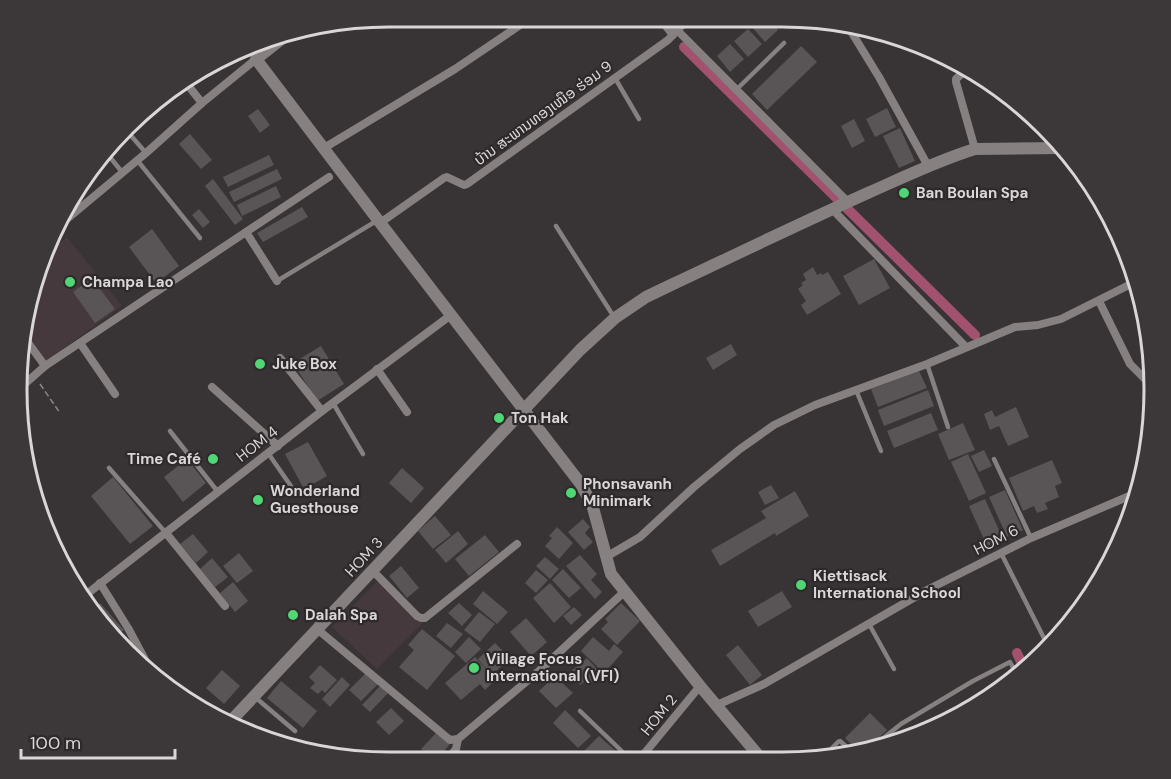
<svg xmlns="http://www.w3.org/2000/svg" width="1171" height="779" font-family="'DM Sans','Noto Sans Lao',sans-serif">
<style>
.built{fill:#45393d}
.lines{fill:none;stroke-linecap:round;stroke-linejoin:round}
.canal{stroke:#a2526e;stroke-width:10}
.building{fill:#595455}
.path{stroke:#8b8788;stroke-width:1.5;stroke-dasharray:6 3;stroke-linecap:butt}
.lane{stroke:#868081;stroke-width:4.5}
.street{stroke:#868081;stroke-width:8}
.secondary{stroke:#868081;stroke-width:12}
.poi-dot{fill:#50d674;stroke:#2e292a;stroke-width:2}
.labels{text-anchor:middle;stroke-width:4.5;stroke-linejoin:round;paint-order:stroke}
.street-label{font-size:15px;fill:#dad6d7;stroke:#2e292a}
.poi-label{font-size:15px;font-weight:bold;fill:#dad6d7;stroke:#2e292a;text-anchor:start}
.rim{fill:none;stroke:#dad6d7;stroke-width:3}
</style>
<rect width="100%" height="100%" fill="#383334"/>
<g class="built">
<polygon points="67,237 122,306 46,361 25,331 42,258"/>
<polygon points="379,580 423,623 377,669 332,627"/>
</g>
<g class="lines">
<g class="canal">
<polyline points="684,47 975,335"/>
<polyline points="1017,653 1024,668"/>
</g>
</g>
<g class="building">
<polygon points="756,22 772,22 778,30 765,42 751,26"/>
<polygon points="748,29 762,44 748,57 734,41"/>
<polygon points="730,44 744,59 730,72 717,56"/>
<polygon points="801,46 817,62 767,110 752,94"/>
<polygon points="887,108 896,127 875,137 866,119"/>
<polygon points="258,109 270,125 260,133 248,116"/>
<polygon points="854,119 865,141 852,148 841,126"/>
<polygon points="900,128 915,161 899,168 883,136"/>
<polygon points="190,134 212,160 201,169 179,144"/>
<polygon points="269,155 274,165 228,187 223,177"/>
<polygon points="277,169 282,179 234,202 229,192"/>
<polygon points="213,179 243,219 235,225 205,186"/>
<polygon points="276,186 281,197 242,216 237,205"/>
<polygon points="302,207 308,217 263,242 257,233"/>
<polygon points="199,209 210,222 203,228 192,215"/>
<polygon points="152,229 179,266 156,283 129,247"/>
<polygon points="874,259 890,288 859,305 843,276"/>
<polygon points="813,267 817,275 821,273 822,275 828,272 841,294 807,315 801,305 806,301 798,289 803,285 801,283 806,280 803,274"/>
<polygon points="92,278 115,309 95,323 73,292"/>
<polygon points="731,344 737,355 713,370 706,358"/>
<polygon points="321,346 344,384 317,401 293,363"/>
<polygon points="919,371 927,388 878,407 871,389"/>
<polygon points="928,390 934,406 884,426 878,410"/>
<polygon points="1016,407 1029,437 1008,446 999,426 990,430 984,414 992,410 995,417"/>
<polygon points="931,413 938,430 894,448 887,431"/>
<polygon points="963,423 975,450 949,460 938,434"/>
<polygon points="308,442 327,476 304,489 285,454"/>
<polygon points="984,450 992,466 979,472 971,456"/>
<polygon points="968,454 986,493 969,501 951,462"/>
<polygon points="187,459 206,483 183,502 164,477"/>
<polygon points="1052,460 1062,483 1055,486 1059,497 1045,503 1048,509 1037,513 1034,506 1023,511 1009,478"/>
<polygon points="402,468 424,488 411,503 389,483"/>
<polygon points="113,477 153,526 130,544 91,496"/>
<polygon points="771,485 779,498 765,505 758,492"/>
<polygon points="1005,490 1023,530 1007,537 989,497"/>
<polygon points="795,491 809,516 776,536 775,533 720,566 711,550 766,518 761,511"/>
<polygon points="985,499 1003,539 987,546 969,506"/>
<polygon points="435,516 451,535 433,549 418,531"/>
<polygon points="583,519 590,527 585,533 593,542 584,550 568,532"/>
<polygon points="557,527 573,543 559,559 545,546 552,538 549,536"/>
<polygon points="458,531 468,544 446,563 435,550"/>
<polygon points="193,534 208,552 196,563 180,544"/>
<polygon points="485,535 499,552 469,576 455,559"/>
<polygon points="239,553 253,571 237,583 223,566"/>
<polygon points="580,555 597,574 591,580 602,592 595,599 566,566"/>
<polygon points="545,557 559,569 550,579 536,566"/>
<polygon points="212,558 228,577 215,587 200,569"/>
<polygon points="401,566 419,588 407,598 389,576"/>
<polygon points="563,569 581,588 569,598 552,580"/>
<polygon points="536,570 548,580 536,593 525,583"/>
<polygon points="233,582 248,601 235,612 220,593"/>
<polygon points="550,583 571,607 554,623 533,598"/>
<polygon points="483,591 508,612 497,624 473,604"/>
<polygon points="782,591 792,607 758,627 748,611"/>
<polygon points="100,603 124,630 114,638 92,610"/>
<polygon points="459,603 472,615 462,626 448,613"/>
<polygon points="621,603 640,621 617,645 601,629 608,622 605,619"/>
<polygon points="574,607 582,615 571,625 563,616"/>
<polygon points="479,612 495,624 480,642 464,630"/>
<polygon points="526,618 547,642 531,656 510,632"/>
<polygon points="447,623 463,634 451,648 436,636"/>
<polygon points="422,629 455,656 427,690 399,667 414,650 408,645"/>
<polygon points="469,637 481,649 466,663 455,652"/>
<polygon points="593,637 609,651 614,644 623,652 604,673 581,651"/>
<polygon points="495,643 510,658 492,675 496,679 485,690 480,684 461,700 445,683 475,657 488,671 478,659"/>
<polygon points="738,645 762,675 750,685 726,655"/>
<polygon points="587,658 602,675 589,686 585,681 580,685 569,673"/>
<polygon points="320,665 337,680 325,693 322,690 318,694 310,688 315,683 309,677"/>
<polygon points="222,670 240,686 224,704 206,688"/>
<polygon points="365,674 378,684 361,701 349,690"/>
<polygon points="555,676 573,693 556,708 539,691"/>
<polygon points="342,677 350,685 330,707 322,699"/>
<polygon points="281,681 317,711 303,728 267,698"/>
<polygon points="380,686 388,693 370,712 362,705"/>
<polygon points="391,708 404,721 389,735 376,722"/>
<polygon points="565,710 591,736 578,748 553,723"/>
<polygon points="870,713 887,730 872,744 855,748 845,738"/>
<polygon points="436,733 450,744 439,757 431,757 421,749"/>
<polygon points="599,736 618,753 611,760 587,760 581,754"/>
</g>
<g class="lines">
<polyline class="path" points="40,384 60,413"/>
<g class="lane">
<polyline points="615,78 639,119"/>
<polyline points="737,89 784,43"/>
<polyline points="127,131 146,153"/>
<polyline points="105,151 122,172"/>
<polyline points="137,160 200,238"/>
<polyline points="556,226 614,317"/>
<polyline points="277,281 378,220"/>
<polyline points="927,364 948,427"/>
<polyline points="856,390 881,451"/>
<polyline points="333,403 363,454"/>
<polyline points="170,431 218,492"/>
<polyline points="268,453 295,492"/>
<polyline points="994,459 1031,538"/>
<polyline points="109,468 166,533"/>
<polyline points="1001,553 1049,648"/>
<polyline points="869,624 894,669"/>
<polyline points="256,698 295,731"/>
<polyline points="580,711 631,760"/>
<polyline points="877,743 901,724 973,681 1010,662 1016,673"/>
<polyline points="827,753 838,742 840,741 849,749"/>
</g>
<g class="street">
<polyline points="662,21 673,35"/>
<polyline points="677,30 848,202"/>
<polyline points="852,33 879,77 928,166"/>
<polyline points="967,69 956,79 956,82 975,149"/>
<polyline points="183,79 202,103"/>
<polyline points="324,148 455,69 529,19"/>
<polyline points="832,209 966,347"/>
<polyline points="380,223 444,178 447,177 464,185 467,184 668,40 686,21"/>
<polyline points="55,229 146,153 202,103 256,59"/>
<polyline points="246,232 329,177"/>
<polyline points="1099,301 1130,364 1154,388"/>
<polyline points="24,337 45,366"/>
<polyline points="80,343 115,394"/>
<polyline points="280,358 322,411"/>
<polyline points="377,369 407,412"/>
<polyline points="212,387 278,446"/>
<polyline points="19,389 45,366 246,232 277,281"/>
<polyline points="166,533 225,606"/>
<polyline points="606,557 640,537 694,487 740,449 774,425 815,405 927,364 1015,327 1038,325 1061,319 1133,283"/>
<polyline points="372,570 417,616 421,618 425,618 517,544"/>
<polyline points="100,583 128,628 151,671"/>
<polyline points="83,597 322,411 451,315"/>
<polyline points="317,629 450,740 458,739 539,671 624,592"/>
<polyline points="717,705 764,684 929,589 1031,538 1134,494"/>
<polyline points="450,757 456,749 458,739"/>
<polyline points="639,760 700,686"/>
</g>
<g class="secondary">
<polyline points="289,33 256,59 378,220 580,483 592,504 611,574 700,686 764,762"/>
<path d="M 227,725 L 580,350 L 615,318 L 646,297 L 671,285 C 737,254 803,222 870,192 C 904,177 939,160 975,149 L 1060,148"/>
</g>
</g>
<g class="poi-dot">
<circle cx="904" cy="193" r="6"/>
<circle cx="70" cy="282" r="6"/>
<circle cx="260" cy="364" r="6"/>
<circle cx="499" cy="418" r="6"/>
<circle cx="213" cy="459" r="6"/>
<circle cx="571" cy="493" r="6"/>
<circle cx="258" cy="500" r="6"/>
<circle cx="801" cy="585" r="6"/>
<circle cx="293" cy="615" r="6"/>
<circle cx="474" cy="668" r="6"/>
</g>
<g class="labels">
<g class="street-label">
<text transform="translate(543 113) rotate(-36)" y="5">ບ້ານ ສະພານທອງເໜືອ ຮ່ອມ 9</text>
<text transform="translate(257 444) rotate(-38)" y="5">HOM 4</text>
<text transform="translate(996 540) rotate(-27)" y="5">HOM 6</text>
<text transform="translate(364 557) rotate(-47)" y="5">HOM 3</text>
<text transform="translate(659 715) rotate(-51)" y="5">HOM 2</text>
</g>
<g class="poi-label">
<text x="916" y="198">Ban Boulan Spa</text>
<text x="82" y="287">Champa Lao</text>
<text x="272" y="369">Juke Box</text>
<text x="511" y="423">Ton Hak</text>
<text x="201" y="464" text-anchor="end">Time Café</text>
<text x="583" y="489">Phonsavanh<tspan x="583" dy="17">Minimark</tspan></text>
<text x="270" y="496">Wonderland<tspan x="270" dy="17">Guesthouse</tspan></text>
<text x="813" y="581">Kiettisack<tspan x="813" dy="17">International School</tspan></text>
<text x="305" y="620">Dalah Spa</text>
<text x="486" y="664">Village Focus<tspan x="486" dy="17">International (VFI)</tspan></text>
</g>
</g>
<path d="M0 0H1171V779H0ZM389 27H782A362 362 0 0 1 1144 389V390A362 362 0 0 1 782 752H389A362 362 0 0 1 27 390V389A362 362 0 0 1 389 27Z" fill="#3c3738" fill-rule="evenodd"/>
<path class="rim" d="M389 27H782A362 362 0 0 1 1144 389V390A362 362 0 0 1 782 752H389A362 362 0 0 1 27 390V389A362 362 0 0 1 389 27Z"/>
<path d="M21 749v9h154v-9" fill="none" stroke="#dad6d7" stroke-width="3"/>
<text x="30" y="749" font-size="18" fill="#dad6d7" stroke="#2e292a" stroke-width="4.5" paint-order="stroke">100 m</text>
</svg>
